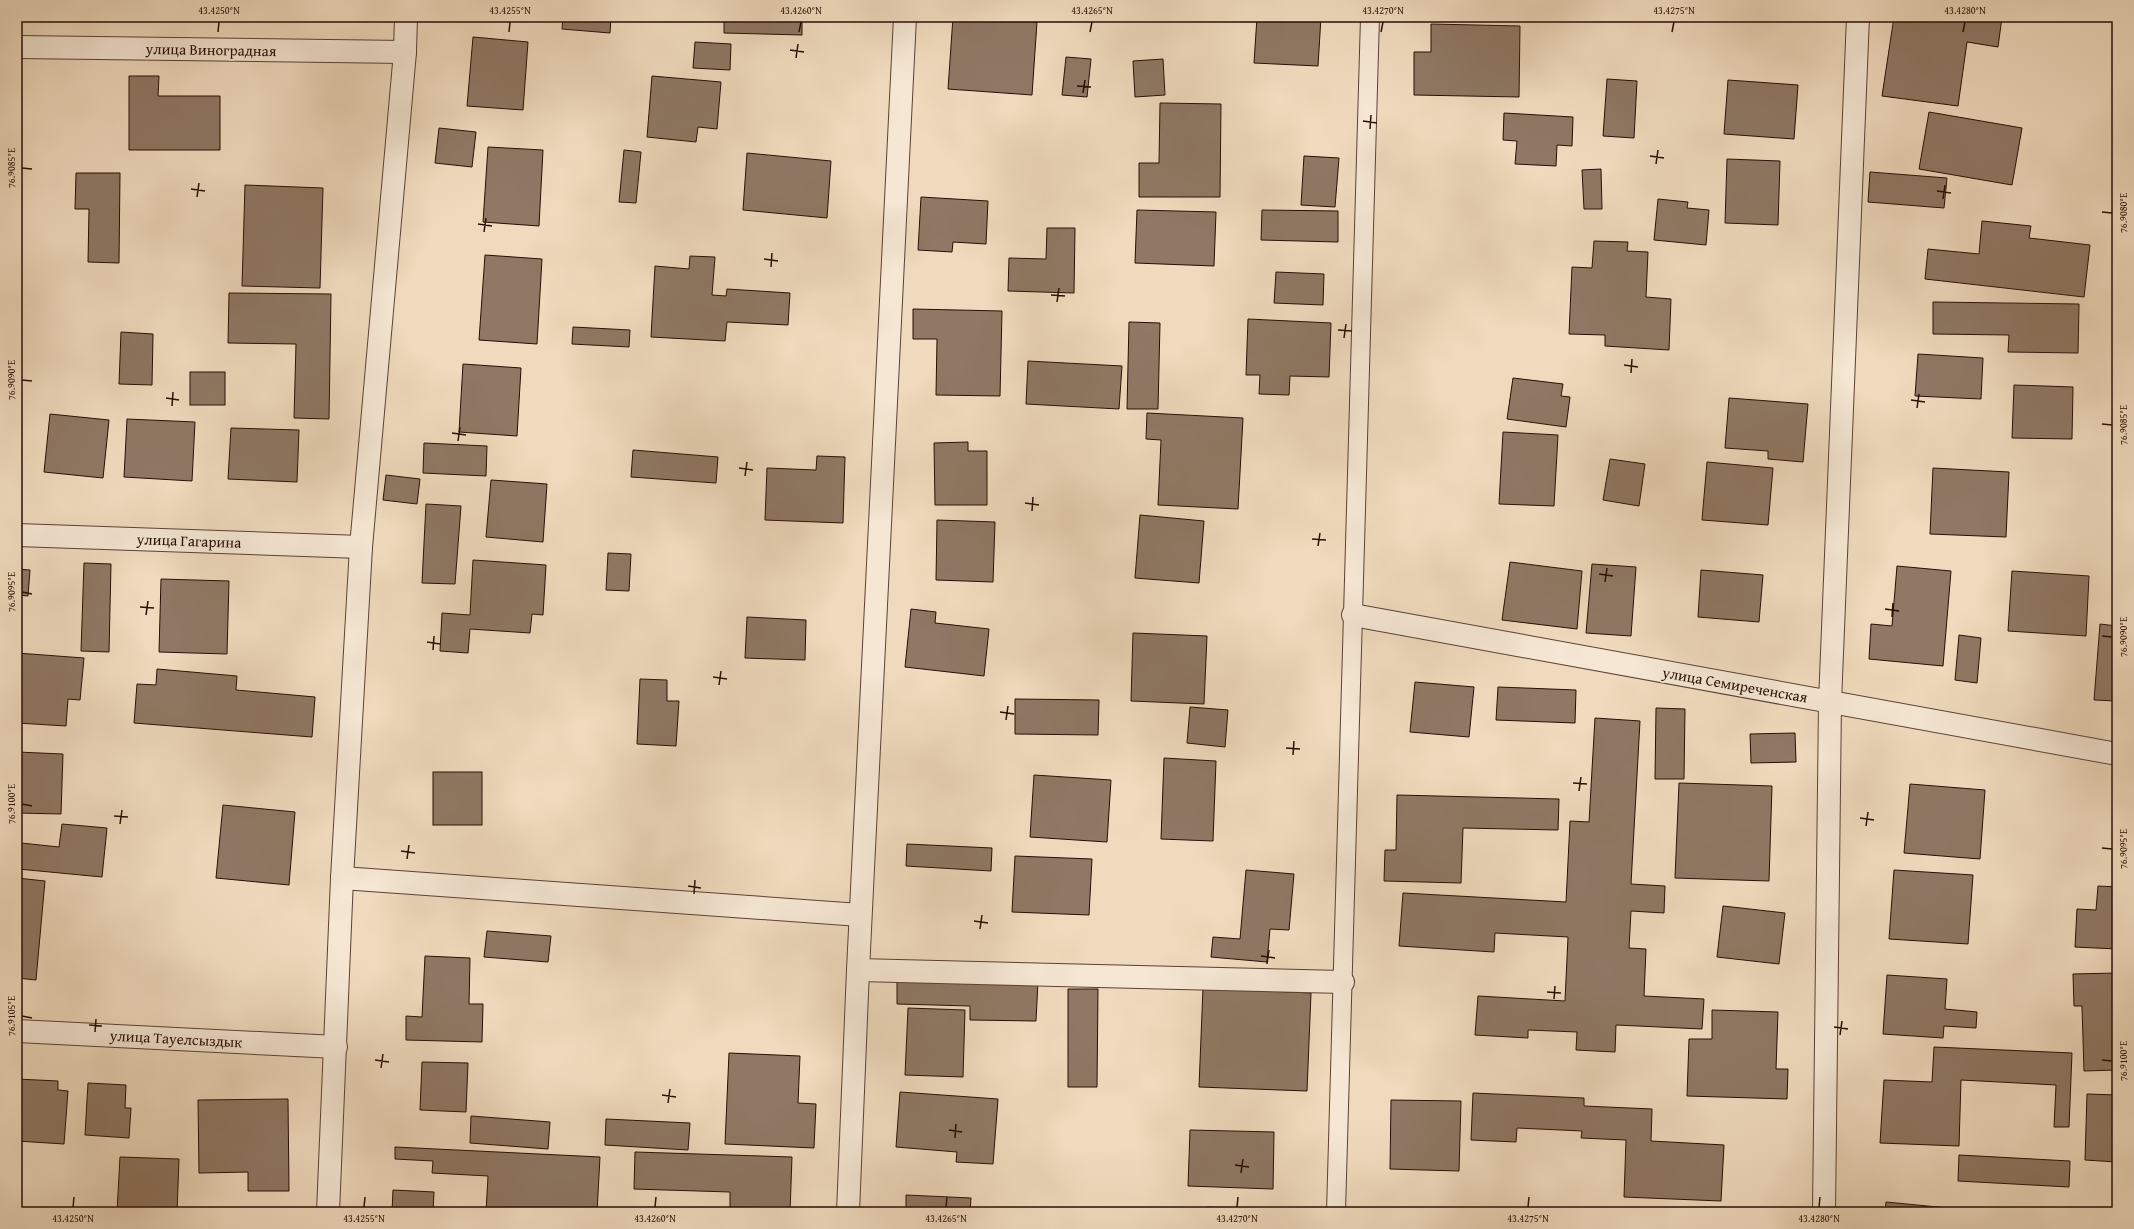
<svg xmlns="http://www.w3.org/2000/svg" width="2134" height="1229" font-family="'Gentium Book Plus',serif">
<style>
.building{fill:#8f7864;stroke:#280e03}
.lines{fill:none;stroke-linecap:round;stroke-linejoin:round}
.lane-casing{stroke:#5a4132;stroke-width:20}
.street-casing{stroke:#5a4132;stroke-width:24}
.lane{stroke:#f5e7d4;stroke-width:18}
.street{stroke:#f5e7d4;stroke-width:22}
.ticks{fill:none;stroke:#280e03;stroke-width:1.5}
.labels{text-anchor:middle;stroke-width:3.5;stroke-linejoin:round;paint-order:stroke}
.street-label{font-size:15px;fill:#280e03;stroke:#f5e7d4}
.neatline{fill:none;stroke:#280e03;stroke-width:1.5}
.ticks-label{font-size:10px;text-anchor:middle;fill:#280e03}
</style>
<rect width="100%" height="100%" fill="#efdabd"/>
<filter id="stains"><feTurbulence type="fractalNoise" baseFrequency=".005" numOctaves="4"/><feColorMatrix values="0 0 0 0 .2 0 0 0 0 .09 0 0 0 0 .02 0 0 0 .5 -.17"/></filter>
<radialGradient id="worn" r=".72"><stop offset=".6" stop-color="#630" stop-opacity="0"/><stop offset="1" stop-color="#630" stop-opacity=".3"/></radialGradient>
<g class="building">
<polygon points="563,17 611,17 610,33 562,29"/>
<rect x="665" y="17" width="25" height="4"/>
<polygon points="724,17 802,17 802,35 724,33"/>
<polygon points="953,17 1037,22 1032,95 948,89"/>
<polygon points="1257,17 1321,17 1318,66 1254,63"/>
<polygon points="1894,17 2002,17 1998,47 1967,42 1958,106 1882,96"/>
<polygon points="1431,24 1520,26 1519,97 1414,95 1414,52 1431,52"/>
<polygon points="473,37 528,42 523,110 467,106"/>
<polygon points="695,42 731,44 730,70 693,68"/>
<polygon points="1066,57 1091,59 1087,97 1062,95"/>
<polygon points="1163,59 1165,95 1135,97 1133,61"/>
<polygon points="129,76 159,76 158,96 220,96 220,150 129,150"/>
<polygon points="652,76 721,82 717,129 698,127 696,142 647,137"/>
<polygon points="1607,79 1637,81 1634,138 1603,136"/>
<polygon points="1728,80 1798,85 1794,139 1724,134"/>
<polygon points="1160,103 1221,104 1220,197 1139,197 1139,163 1159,163"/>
<polygon points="1929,112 2022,128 2012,185 1919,169"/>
<polygon points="1504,113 1573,117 1572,146 1557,145 1556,166 1515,164 1517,141 1503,140"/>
<polygon points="439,128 476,132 472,167 435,163"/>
<polygon points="488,147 543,150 539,226 483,222"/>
<polygon points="624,150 641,152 636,203 619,202"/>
<polygon points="747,153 831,161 827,218 743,210"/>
<polygon points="1304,156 1339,158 1335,207 1301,205"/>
<polygon points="1727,159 1780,161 1778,225 1725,223"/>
<polygon points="1601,169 1602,209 1584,209 1582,170"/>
<polygon points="1870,172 1947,178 1944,208 1868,202"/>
<polygon points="76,173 120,173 119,263 88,262 89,209 75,209"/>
<polygon points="245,185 323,188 320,288 242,286"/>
<polygon points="921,197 988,201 986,244 953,242 952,252 918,250"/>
<polygon points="1658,199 1688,202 1687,208 1709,210 1706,245 1654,240"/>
<polygon points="1137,210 1216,212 1214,266 1135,263"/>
<polygon points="1262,210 1338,211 1338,242 1261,240"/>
<polygon points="1982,221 2031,226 2029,238 2090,245 2084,297 1925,279 1928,249 1979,254"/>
<polygon points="1047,228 1075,228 1074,293 1008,291 1009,258 1046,259"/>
<polygon points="1594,241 1628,242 1627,251 1648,252 1646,297 1671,299 1669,350 1605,346 1605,335 1569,334 1572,267 1592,268"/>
<polygon points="485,255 542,259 537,344 479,340"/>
<polygon points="690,256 715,257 712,295 726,296 727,289 790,293 788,325 727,322 725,341 651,337 655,266 689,269"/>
<polygon points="1276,272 1324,274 1323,305 1274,303"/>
<polygon points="229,293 331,294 329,419 294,418 296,344 228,343"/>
<polygon points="1933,302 2079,304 2078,353 2008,352 2009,335 1933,334"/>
<polygon points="913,309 1002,311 1000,396 936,395 937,339 913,339"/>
<polygon points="1248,319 1331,323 1329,377 1290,376 1289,395 1259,394 1260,375 1246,375"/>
<polygon points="1129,322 1160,323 1158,409 1127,409"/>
<polygon points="573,327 630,330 629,347 572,344"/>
<polygon points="121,332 153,334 152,385 119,384"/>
<polygon points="1918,354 1983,358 1981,399 1915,396"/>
<polygon points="1028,361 1122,366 1119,409 1026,404"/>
<polygon points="463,364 521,368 517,436 459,432"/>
<rect x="190" y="372" width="35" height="33"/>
<polygon points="1513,378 1563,384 1561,396 1570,397 1566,427 1507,419"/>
<polygon points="2014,385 2073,387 2072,439 2012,438"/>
<polygon points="1729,398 1808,404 1803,462 1768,459 1768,451 1725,448"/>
<polygon points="1147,413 1243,418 1238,509 1158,505 1161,440 1146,439"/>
<polygon points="50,414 109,420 103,478 44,472"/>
<polygon points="127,419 195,422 192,481 124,477"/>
<polygon points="231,428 299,430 297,482 228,479"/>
<polygon points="1503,432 1558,435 1554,506 1499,504"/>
<polygon points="968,442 968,451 987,451 987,505 935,505 934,443"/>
<polygon points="424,443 487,446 486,476 423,473"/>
<polygon points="633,450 718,457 716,483 631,477"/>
<polygon points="817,456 845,457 843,523 765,520 767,468 816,470"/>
<polygon points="1610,459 1645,464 1639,506 1603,500"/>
<polygon points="1707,462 1773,468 1768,525 1702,520"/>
<polygon points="1933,468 2009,472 2006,537 1930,534"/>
<polygon points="386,475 420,479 417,504 383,500"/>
<polygon points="491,480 547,484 543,542 486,537"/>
<polygon points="426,504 461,506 455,584 422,583"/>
<polygon points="1140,515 1204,521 1199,583 1135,578"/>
<polygon points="937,520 995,522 993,582 936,580"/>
<polygon points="608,553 631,554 629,591 606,590"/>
<polygon points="473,560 546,565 543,615 532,614 530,633 470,629 468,653 440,651 442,613 470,615"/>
<polygon points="1510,562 1582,571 1577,629 1502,620"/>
<polygon points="84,563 111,564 109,652 81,651"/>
<polygon points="1592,564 1636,567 1631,636 1586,633"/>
<polygon points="1897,566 1951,571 1943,666 1869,659 1871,624 1892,626"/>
<polygon points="17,569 30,570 28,596 17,595"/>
<polygon points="1701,570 1763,575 1759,622 1698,617"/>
<polygon points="2012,571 2089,576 2086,636 2008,631"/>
<polygon points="161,579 229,581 227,654 159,652"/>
<polygon points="911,609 936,612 935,623 989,629 984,676 905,667"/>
<polygon points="747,617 806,620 805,660 745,658"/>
<polygon points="2100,624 2117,626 2117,701 2094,700"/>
<polygon points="1133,633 1207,636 1204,704 1131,701"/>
<polygon points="1959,635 1981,638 1977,683 1955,680"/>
<polygon points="17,653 84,658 80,700 68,699 66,726 17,723"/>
<polygon points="157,669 237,676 236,690 315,697 312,737 134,723 137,684 156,685"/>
<polygon points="640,679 667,680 667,701 679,701 676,746 637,744"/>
<polygon points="1415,682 1474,687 1469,737 1410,732"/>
<polygon points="1498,687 1576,690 1575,723 1496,720"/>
<polygon points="1015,699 1099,700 1098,735 1015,734"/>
<polygon points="1190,707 1228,710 1225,747 1187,743"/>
<polygon points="1656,708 1685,709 1684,779 1655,779"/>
<polygon points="1595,718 1640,721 1631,884 1665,886 1664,913 1631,911 1629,948 1646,949 1644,996 1704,999 1702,1029 1616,1025 1615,1052 1576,1050 1577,1032 1528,1030 1528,1038 1475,1035 1478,996 1565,1001 1568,937 1495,933 1494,952 1399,946 1403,893 1566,902 1570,821 1589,822"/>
<polygon points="1795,733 1796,762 1751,763 1750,734"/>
<polygon points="17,752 63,754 61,814 17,813"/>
<polygon points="1164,758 1216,761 1213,841 1161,839"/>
<rect x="433" y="772" width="49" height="53"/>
<polygon points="1034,775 1111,780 1107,842 1030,837"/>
<polygon points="1679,783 1772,786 1769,881 1675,878"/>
<polygon points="1910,784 1985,790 1980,859 1904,853"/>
<polygon points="1397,795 1559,799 1558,830 1463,828 1461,883 1384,881 1385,850 1396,850"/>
<polygon points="223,805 295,812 289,885 216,878"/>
<polygon points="62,824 107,828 102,877 18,869 21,843 59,847"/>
<polygon points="907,844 992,848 991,871 906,866"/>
<polygon points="1015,856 1092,859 1089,915 1012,912"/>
<polygon points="1246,870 1294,874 1289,930 1270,929 1267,962 1211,957 1213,937 1240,939"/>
<polygon points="1894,870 1973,875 1968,944 1889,939"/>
<polygon points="17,878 45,881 36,980 17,978"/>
<polygon points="2098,886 2117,887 2117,949 2075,947 2077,909 2096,910"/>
<polygon points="1723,906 1785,913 1779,964 1717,957"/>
<polygon points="487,931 551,936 548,962 484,957"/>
<polygon points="425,956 470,958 469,1004 483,1004 482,1042 406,1040 406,1016 422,1017"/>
<polygon points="2117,973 2117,1070 2084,1071 2082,1006 2074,1006 2073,974"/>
<polygon points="1887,975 1947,979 1945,1009 1977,1012 1976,1028 1944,1026 1943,1038 1883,1034"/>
<polygon points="897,977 1038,981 1036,1021 970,1020 970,1006 897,1004"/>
<polygon points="1203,988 1311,993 1307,1091 1199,1087"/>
<polygon points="1068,989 1098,989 1097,1087 1068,1087"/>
<polygon points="908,1008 965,1010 963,1077 905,1075"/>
<polygon points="1712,1010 1778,1012 1776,1069 1788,1069 1787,1099 1687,1096 1689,1039 1712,1039"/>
<polygon points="1934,1047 2072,1053 2069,1127 2054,1127 2056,1085 1961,1080 1959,1146 1880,1143 1884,1080 1932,1082"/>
<polygon points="729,1053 800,1056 798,1103 816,1104 814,1148 725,1144"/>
<polygon points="422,1062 468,1063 466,1112 420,1110"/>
<polygon points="17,1079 58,1081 58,1090 68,1091 64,1144 17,1141"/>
<polygon points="88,1083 126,1085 125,1108 131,1108 129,1138 85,1135"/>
<polygon points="900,1092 998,1099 993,1164 956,1162 957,1152 896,1147"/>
<polygon points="1473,1093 1584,1098 1584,1106 1652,1109 1651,1141 1724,1145 1721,1201 1624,1197 1626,1140 1581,1138 1582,1131 1517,1128 1516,1142 1471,1140"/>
<polygon points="2087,1094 2117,1095 2117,1162 2085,1160"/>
<polygon points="288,1099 289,1191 248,1191 248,1172 199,1173 198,1100"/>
<polygon points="1391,1100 1461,1101 1459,1171 1390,1169"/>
<polygon points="471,1116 550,1122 548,1149 470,1143"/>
<polygon points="606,1119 690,1123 688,1150 605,1145"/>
<polygon points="1190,1130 1274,1132 1273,1189 1188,1186"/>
<polygon points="395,1147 600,1157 597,1212 486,1212 488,1176 432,1173 433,1161 395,1159"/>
<polygon points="635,1152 792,1157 790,1212 730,1212 730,1192 634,1189"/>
<polygon points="1959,1155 2070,1161 2069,1187 1958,1181"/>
<polygon points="120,1157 179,1159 177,1212 117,1212"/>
<polygon points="393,1190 434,1192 433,1212 392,1212"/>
<polygon points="906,1195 971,1198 970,1212 906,1212"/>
<polygon points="1886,1202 1948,1208 1948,1212 1885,1212"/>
<polygon points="1207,1207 1272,1210 1272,1212 1207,1212"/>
<polygon points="1599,1209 1646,1212 1599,1212"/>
<polygon points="2077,1209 2117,1210 2117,1212 2076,1212"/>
</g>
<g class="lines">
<defs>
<polyline id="lane" points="1336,1212 1370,17"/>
<g id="street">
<polyline points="17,47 405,52"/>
<polyline points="17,535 361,547"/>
<polyline points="1353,615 2117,754"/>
<polyline points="342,878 860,915"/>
<polyline points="858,970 1343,982"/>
<polyline points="17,1031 336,1047"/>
<polyline points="328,1212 342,878 361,547 405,52 406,17"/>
<polyline points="848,1212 858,970 905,17"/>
<polyline points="1824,1212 1830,702 1858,17"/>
</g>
</defs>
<use href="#lane" class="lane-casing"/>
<use href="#street" class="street-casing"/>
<use href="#lane" class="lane"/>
<use href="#street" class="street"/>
</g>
<path class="ticks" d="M 218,32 L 219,22M 509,32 L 510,22M 799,32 L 801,22M 1090,32 L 1092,22M 1381,32 L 1383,22M 1672,32 L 1674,22M 1963,32 L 1965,22M 790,50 L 804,52M 796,58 L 798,44M 1077,86 L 1091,87M 1083,93 L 1085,80M 1363,121 L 1377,123M 1370,129 L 1371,115M 1650,156 L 1664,158M 1656,164 L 1658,150M 22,168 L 32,169M 191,189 L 205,191M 1937,191 L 1951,193M 197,197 L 199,183M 1943,199 L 1945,185M 2102,212 L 2112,213M 478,224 L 492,226M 484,232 L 486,218M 764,259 L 778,261M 771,267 L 772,253M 1051,295 L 1065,296M 1057,302 L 1059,288M 1338,330 L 1352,331M 1344,338 L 1346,324M 1624,365 L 1638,367M 1631,373 L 1632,359M 22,380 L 32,381M 166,398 L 179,400M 1911,400 L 1925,402M 172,406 L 173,392M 1917,408 L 1919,394M 2102,424 L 2112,425M 452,433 L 466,435M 458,441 L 460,427M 739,468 L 753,470M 745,476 L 747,462M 1025,503 L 1039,505M 1032,511 L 1033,497M 1312,539 L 1326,540M 1318,546 L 1320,533M 1599,574 L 1613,576M 1605,582 L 1607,568M 22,592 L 32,594M 140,607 L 154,608M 1885,609 L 1899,611M 146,615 L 148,601M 1892,617 L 1893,603M 2102,636 L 2112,637M 427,642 L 440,644M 433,650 L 434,636M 713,677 L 727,679M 719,685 L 721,671M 1000,712 L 1014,714M 1006,720 L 1008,706M 1286,748 L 1300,749M 1293,755 L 1294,741M 1573,783 L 1587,784M 1579,791 L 1581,777M 22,804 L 32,806M 114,816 L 128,817M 1860,818 L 1874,820M 120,824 L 122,810M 1866,826 L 1868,812M 2102,848 L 2112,849M 401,851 L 415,853M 407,859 L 409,845M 688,886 L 701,888M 694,894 L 695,880M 974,921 L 988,923M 980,929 L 982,915M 1261,956 L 1275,958M 1267,964 L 1269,950M 1547,992 L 1561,993M 1554,999 L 1555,986M 22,1016 L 32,1018M 89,1025 L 102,1026M 1834,1027 L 1848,1029M 95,1032 L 96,1019M 1840,1035 L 1842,1021M 375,1060 L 389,1062M 2102,1060 L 2112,1061M 381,1068 L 383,1054M 662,1095 L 676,1097M 668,1103 L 670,1089M 949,1130 L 962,1132M 955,1138 L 956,1124M 1235,1165 L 1249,1167M 1241,1173 L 1243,1159M 73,1207 L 74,1197M 364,1207 L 365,1197M 655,1207 L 656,1197M 946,1207 L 947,1197M 1237,1207 L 1238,1197M 1528,1207 L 1529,1197M 1819,1207 L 1820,1197"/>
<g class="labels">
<g class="street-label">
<text transform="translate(211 50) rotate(1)" y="5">улица Виноградная</text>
<text transform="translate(189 541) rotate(2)" y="5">улица Гагарина</text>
<text transform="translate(1735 685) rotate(10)" y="5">улица Семиреченская</text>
<text transform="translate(176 1039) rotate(3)" y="5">улица Тауелсыздык</text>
</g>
</g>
<rect width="2134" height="1229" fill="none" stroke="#efdabd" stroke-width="44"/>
<rect x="22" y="22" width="2090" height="1185" class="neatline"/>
<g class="ticks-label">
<text x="219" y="14">43.4250°N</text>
<text x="510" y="14">43.4255°N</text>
<text x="801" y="14">43.4260°N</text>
<text x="1092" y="14">43.4265°N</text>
<text x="1383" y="14">43.4270°N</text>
<text x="1674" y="14">43.4275°N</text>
<text x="1965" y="14">43.4280°N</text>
<text transform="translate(11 168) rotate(-90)" y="4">76.9085°E</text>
<text transform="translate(2123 213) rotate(-90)" y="4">76.9080°E</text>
<text transform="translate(11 380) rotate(-90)" y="4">76.9090°E</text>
<text transform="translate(2123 425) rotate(-90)" y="4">76.9085°E</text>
<text transform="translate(11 592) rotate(-90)" y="4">76.9095°E</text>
<text transform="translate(2123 637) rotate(-90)" y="4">76.9090°E</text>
<text transform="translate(11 804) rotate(-90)" y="4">76.9100°E</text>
<text transform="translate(2123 849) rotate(-90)" y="4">76.9095°E</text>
<text transform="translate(11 1016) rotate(-90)" y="4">76.9105°E</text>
<text transform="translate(2123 1061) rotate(-90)" y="4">76.9100°E</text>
<text x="73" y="1222">43.4250°N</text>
<text x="364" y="1222">43.4255°N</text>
<text x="655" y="1222">43.4260°N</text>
<text x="946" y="1222">43.4265°N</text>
<text x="1237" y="1222">43.4270°N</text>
<text x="1528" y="1222">43.4275°N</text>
<text x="1819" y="1222">43.4280°N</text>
</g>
<rect width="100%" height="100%" filter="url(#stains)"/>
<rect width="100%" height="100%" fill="url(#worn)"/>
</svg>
